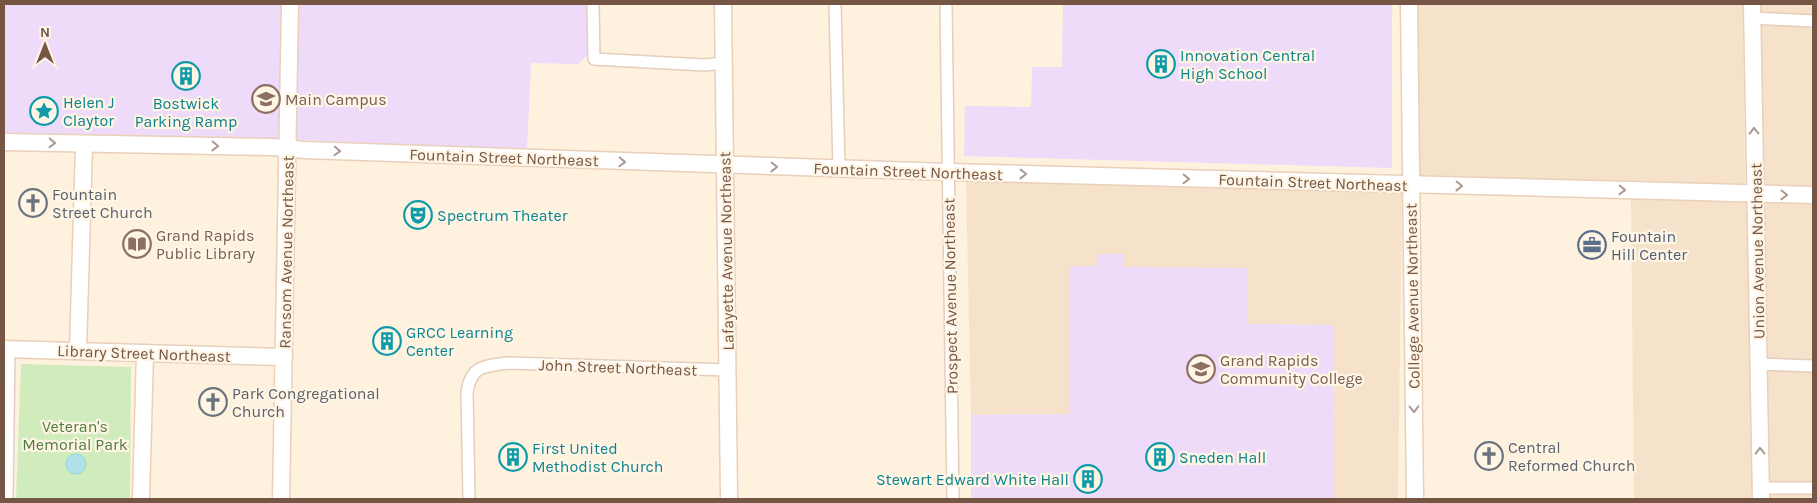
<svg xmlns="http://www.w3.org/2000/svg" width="1817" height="503" font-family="Karla,sans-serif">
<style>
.residential{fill:#f6e2cb}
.education{fill:#eedbfa}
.green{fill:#d0ecbc}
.water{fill:#b1e1e8;stroke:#97d1da}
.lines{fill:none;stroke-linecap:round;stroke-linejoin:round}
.street-casing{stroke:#e4cebc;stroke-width:14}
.secondary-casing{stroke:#eacfb9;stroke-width:19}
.street{stroke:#fff;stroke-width:11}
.secondary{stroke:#fff;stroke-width:16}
.oneway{stroke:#ac998f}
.labels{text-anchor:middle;stroke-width:4.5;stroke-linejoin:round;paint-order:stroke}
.culture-label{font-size:16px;fill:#0d838f;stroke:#fff5e5;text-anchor:start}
.education-label{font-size:16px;fill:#785e54;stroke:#fff5e5;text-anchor:start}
.street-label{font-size:16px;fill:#755544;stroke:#fff5e5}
.worship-label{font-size:16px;fill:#5b616d;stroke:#fff5e5;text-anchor:start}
.service-label{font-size:16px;fill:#4e5e75;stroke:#fff5e5;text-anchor:start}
.park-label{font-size:16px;fill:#4f7c3c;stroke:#fff5e5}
</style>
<rect width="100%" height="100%" fill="#fef1dd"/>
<g class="residential">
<polygon points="1414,4 1743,4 1745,186 1420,175 1416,171"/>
<polygon points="1759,4 1813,4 1813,188 1768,187 1762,183"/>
<polygon points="966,179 1402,193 1398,499 1333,499 1334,325 1247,324 1248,268 1124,267 1098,254 1098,266 1069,266 1069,414 971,415"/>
<polygon points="1631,197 1813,203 1813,499 1634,499"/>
</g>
<g class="education">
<polygon points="4,4 588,4 589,54 578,64 531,63 527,150 278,139 4,134"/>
<polygon points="1063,4 1392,4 1392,168 964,156 965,106 1031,107 1032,67 1062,67"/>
<polygon points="1098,254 1124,254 1124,267 1248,268 1247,324 1334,325 1333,499 971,499 971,415 1069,414 1069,266 1098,266"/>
</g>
<polygon class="green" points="21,364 131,367 130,499 16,499"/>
<circle class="water" cx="76" cy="464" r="10"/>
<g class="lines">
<defs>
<g id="street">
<polyline points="593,4 594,59 704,65 724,63"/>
<polyline points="835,4 839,168"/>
<polyline points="946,4 953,499"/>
<polyline points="1752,18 1813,21"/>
<polyline points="1759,364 1813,366"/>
<polyline points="1761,488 1813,488"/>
<polyline points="7,499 9,349"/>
<path d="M 469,499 L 467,392 C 471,365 485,366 509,363 L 728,370"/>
</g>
<g id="secondary">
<polyline points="723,4 729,499"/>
<polyline points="1409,4 1415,499"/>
<polyline points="1752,4 1761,499"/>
<polyline points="4,142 272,147 305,150 948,172 1813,195"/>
<polyline points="4,349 284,357"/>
<polyline points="78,351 84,144"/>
<polyline points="141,499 145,353"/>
<polyline points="281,499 290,4"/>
</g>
</defs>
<use href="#street" class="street-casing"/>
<use href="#secondary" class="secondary-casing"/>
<use href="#street" class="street"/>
<use href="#secondary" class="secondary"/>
</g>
<defs><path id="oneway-chevron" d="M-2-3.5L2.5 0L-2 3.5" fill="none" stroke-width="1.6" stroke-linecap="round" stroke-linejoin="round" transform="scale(1.25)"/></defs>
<g class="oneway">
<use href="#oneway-chevron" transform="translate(1754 131) rotate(-91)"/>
<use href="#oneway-chevron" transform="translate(52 143) rotate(2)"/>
<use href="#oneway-chevron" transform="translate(215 146) rotate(1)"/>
<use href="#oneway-chevron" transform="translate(337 151) rotate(2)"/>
<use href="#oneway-chevron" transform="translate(622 162) rotate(2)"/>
<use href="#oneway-chevron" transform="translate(774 167) rotate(1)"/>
<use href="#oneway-chevron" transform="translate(1023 174) rotate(1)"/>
<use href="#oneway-chevron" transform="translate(1186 179) rotate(2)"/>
<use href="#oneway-chevron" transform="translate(1459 186) rotate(1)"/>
<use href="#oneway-chevron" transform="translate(1622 190) rotate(2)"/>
<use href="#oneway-chevron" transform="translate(1784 195) rotate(1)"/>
<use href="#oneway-chevron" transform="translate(1414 409) rotate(89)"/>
<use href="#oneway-chevron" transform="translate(1760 451) rotate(-91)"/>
</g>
<defs>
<symbol id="building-ring" viewBox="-11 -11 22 22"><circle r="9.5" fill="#fff5e5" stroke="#0f9aa8" stroke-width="1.5"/><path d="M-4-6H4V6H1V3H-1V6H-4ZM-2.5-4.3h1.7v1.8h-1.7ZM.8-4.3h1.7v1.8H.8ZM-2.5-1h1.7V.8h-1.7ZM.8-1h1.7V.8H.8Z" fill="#0f9aa8"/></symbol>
<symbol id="university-ring" viewBox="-11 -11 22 22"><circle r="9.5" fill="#fff5e5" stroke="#8d6e63" stroke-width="1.5"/><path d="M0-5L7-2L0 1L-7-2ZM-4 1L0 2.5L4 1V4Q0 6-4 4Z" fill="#8d6e63"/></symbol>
<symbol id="sight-ring" viewBox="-11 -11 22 22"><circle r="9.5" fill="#fff5e5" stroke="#0f9aa8" stroke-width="1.5"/><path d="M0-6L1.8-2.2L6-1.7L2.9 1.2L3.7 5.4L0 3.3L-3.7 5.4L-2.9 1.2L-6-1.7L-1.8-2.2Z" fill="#0f9aa8"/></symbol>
<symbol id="church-ring" viewBox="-11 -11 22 22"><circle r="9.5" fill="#fff5e5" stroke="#6b7280" stroke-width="1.5"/><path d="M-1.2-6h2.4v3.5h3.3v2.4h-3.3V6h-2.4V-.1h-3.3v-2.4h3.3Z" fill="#6b7280"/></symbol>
<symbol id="theatre-ring" viewBox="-11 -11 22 22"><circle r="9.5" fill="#fff5e5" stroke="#0f9aa8" stroke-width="1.5"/><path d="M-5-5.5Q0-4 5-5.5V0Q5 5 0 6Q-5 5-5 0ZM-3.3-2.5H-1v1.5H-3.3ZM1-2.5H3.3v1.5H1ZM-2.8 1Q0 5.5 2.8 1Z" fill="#0f9aa8"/></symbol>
<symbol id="library-ring" viewBox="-11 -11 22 22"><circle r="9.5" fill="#fff5e5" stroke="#8d6e63" stroke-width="1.5"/><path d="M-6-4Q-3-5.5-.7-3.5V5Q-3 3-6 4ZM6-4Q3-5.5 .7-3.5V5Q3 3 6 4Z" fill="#8d6e63"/></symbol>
<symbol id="office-ring" viewBox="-11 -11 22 22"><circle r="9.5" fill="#fff5e5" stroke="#5c6f8a" stroke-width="1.5"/><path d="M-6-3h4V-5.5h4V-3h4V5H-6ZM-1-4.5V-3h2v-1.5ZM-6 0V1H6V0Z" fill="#5c6f8a"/></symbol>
</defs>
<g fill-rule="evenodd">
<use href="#building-ring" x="1145" y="48" width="32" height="32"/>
<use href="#building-ring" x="170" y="60" width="32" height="32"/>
<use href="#university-ring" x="250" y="83" width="32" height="32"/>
<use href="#sight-ring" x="28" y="95" width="32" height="32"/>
<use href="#church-ring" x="17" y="187" width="32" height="32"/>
<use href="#theatre-ring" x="402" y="199" width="32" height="32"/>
<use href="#library-ring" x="121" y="228" width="32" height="32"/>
<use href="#office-ring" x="1576" y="229" width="32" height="32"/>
<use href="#building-ring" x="371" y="325" width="32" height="32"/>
<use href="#university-ring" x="1185" y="353" width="32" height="32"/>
<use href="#church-ring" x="197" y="386" width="32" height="32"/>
<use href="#church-ring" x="1473" y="440" width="32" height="32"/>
<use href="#building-ring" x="497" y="441" width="32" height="32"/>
<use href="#building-ring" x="1144" y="441" width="32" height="32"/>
<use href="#building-ring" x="1072" y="463" width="32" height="32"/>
</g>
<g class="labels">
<g class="culture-label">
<text x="1180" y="61">Innovation Central<tspan x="1180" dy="18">High School</tspan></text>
<text x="63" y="108">Helen J<tspan x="63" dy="18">Claytor</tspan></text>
<text x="186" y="109" text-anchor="middle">Bostwick<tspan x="186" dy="18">Parking Ramp</tspan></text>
<text x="437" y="221">Spectrum Theater</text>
<text x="406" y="338">GRCC Learning<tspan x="406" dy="18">Center</tspan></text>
<text x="532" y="454">First United<tspan x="532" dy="18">Methodist Church</tspan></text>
<text x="1179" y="463">Sneden Hall</text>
<text x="1069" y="485" text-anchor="end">Stewart Edward White Hall</text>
</g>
<g class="education-label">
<text x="285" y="105">Main Campus</text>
<text x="156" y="241">Grand Rapids<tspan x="156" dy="18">Public Library</tspan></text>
<text x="1220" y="366">Grand Rapids<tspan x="1220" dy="18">Community College</tspan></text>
</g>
<g class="street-label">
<text transform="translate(504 157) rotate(2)" y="6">Fountain Street Northeast</text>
<text transform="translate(908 171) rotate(2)" y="6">Fountain Street Northeast</text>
<text transform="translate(1313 182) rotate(2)" y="6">Fountain Street Northeast</text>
<text transform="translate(726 251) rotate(-91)" y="6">Lafayette Avenue Northeast</text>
<text transform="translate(1757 251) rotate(-91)" y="6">Union Avenue Northeast</text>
<text transform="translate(286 252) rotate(-89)" y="6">Ransom Avenue Northeast</text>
<text transform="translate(950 296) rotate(-91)" y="6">Prospect Avenue Northeast</text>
<text transform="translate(1412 296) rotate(-91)" y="6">College Avenue Northeast</text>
<text transform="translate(144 353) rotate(2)" y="6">Library Street Northeast</text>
<text transform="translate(618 367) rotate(2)" y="6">John Street Northeast</text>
</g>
<g class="worship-label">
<text x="52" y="200">Fountain<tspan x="52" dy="18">Street Church</tspan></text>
<text x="232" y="399">Park Congregational<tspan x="232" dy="18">Church</tspan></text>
<text x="1508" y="453">Central<tspan x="1508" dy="18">Reformed Church</tspan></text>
</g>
<g class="service-label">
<text x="1611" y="242">Fountain<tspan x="1611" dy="18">Hill Center</tspan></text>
</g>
<g class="park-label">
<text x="75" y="432">Veteran's<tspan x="75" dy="18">Memorial Park</tspan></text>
</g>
</g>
<rect width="1817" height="503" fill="none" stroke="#755544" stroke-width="10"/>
<g transform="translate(45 45)" stroke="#fff5e5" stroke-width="4" paint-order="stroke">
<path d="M0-4L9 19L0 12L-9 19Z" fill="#755544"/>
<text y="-8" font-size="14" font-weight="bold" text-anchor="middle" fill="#755544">N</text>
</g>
</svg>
